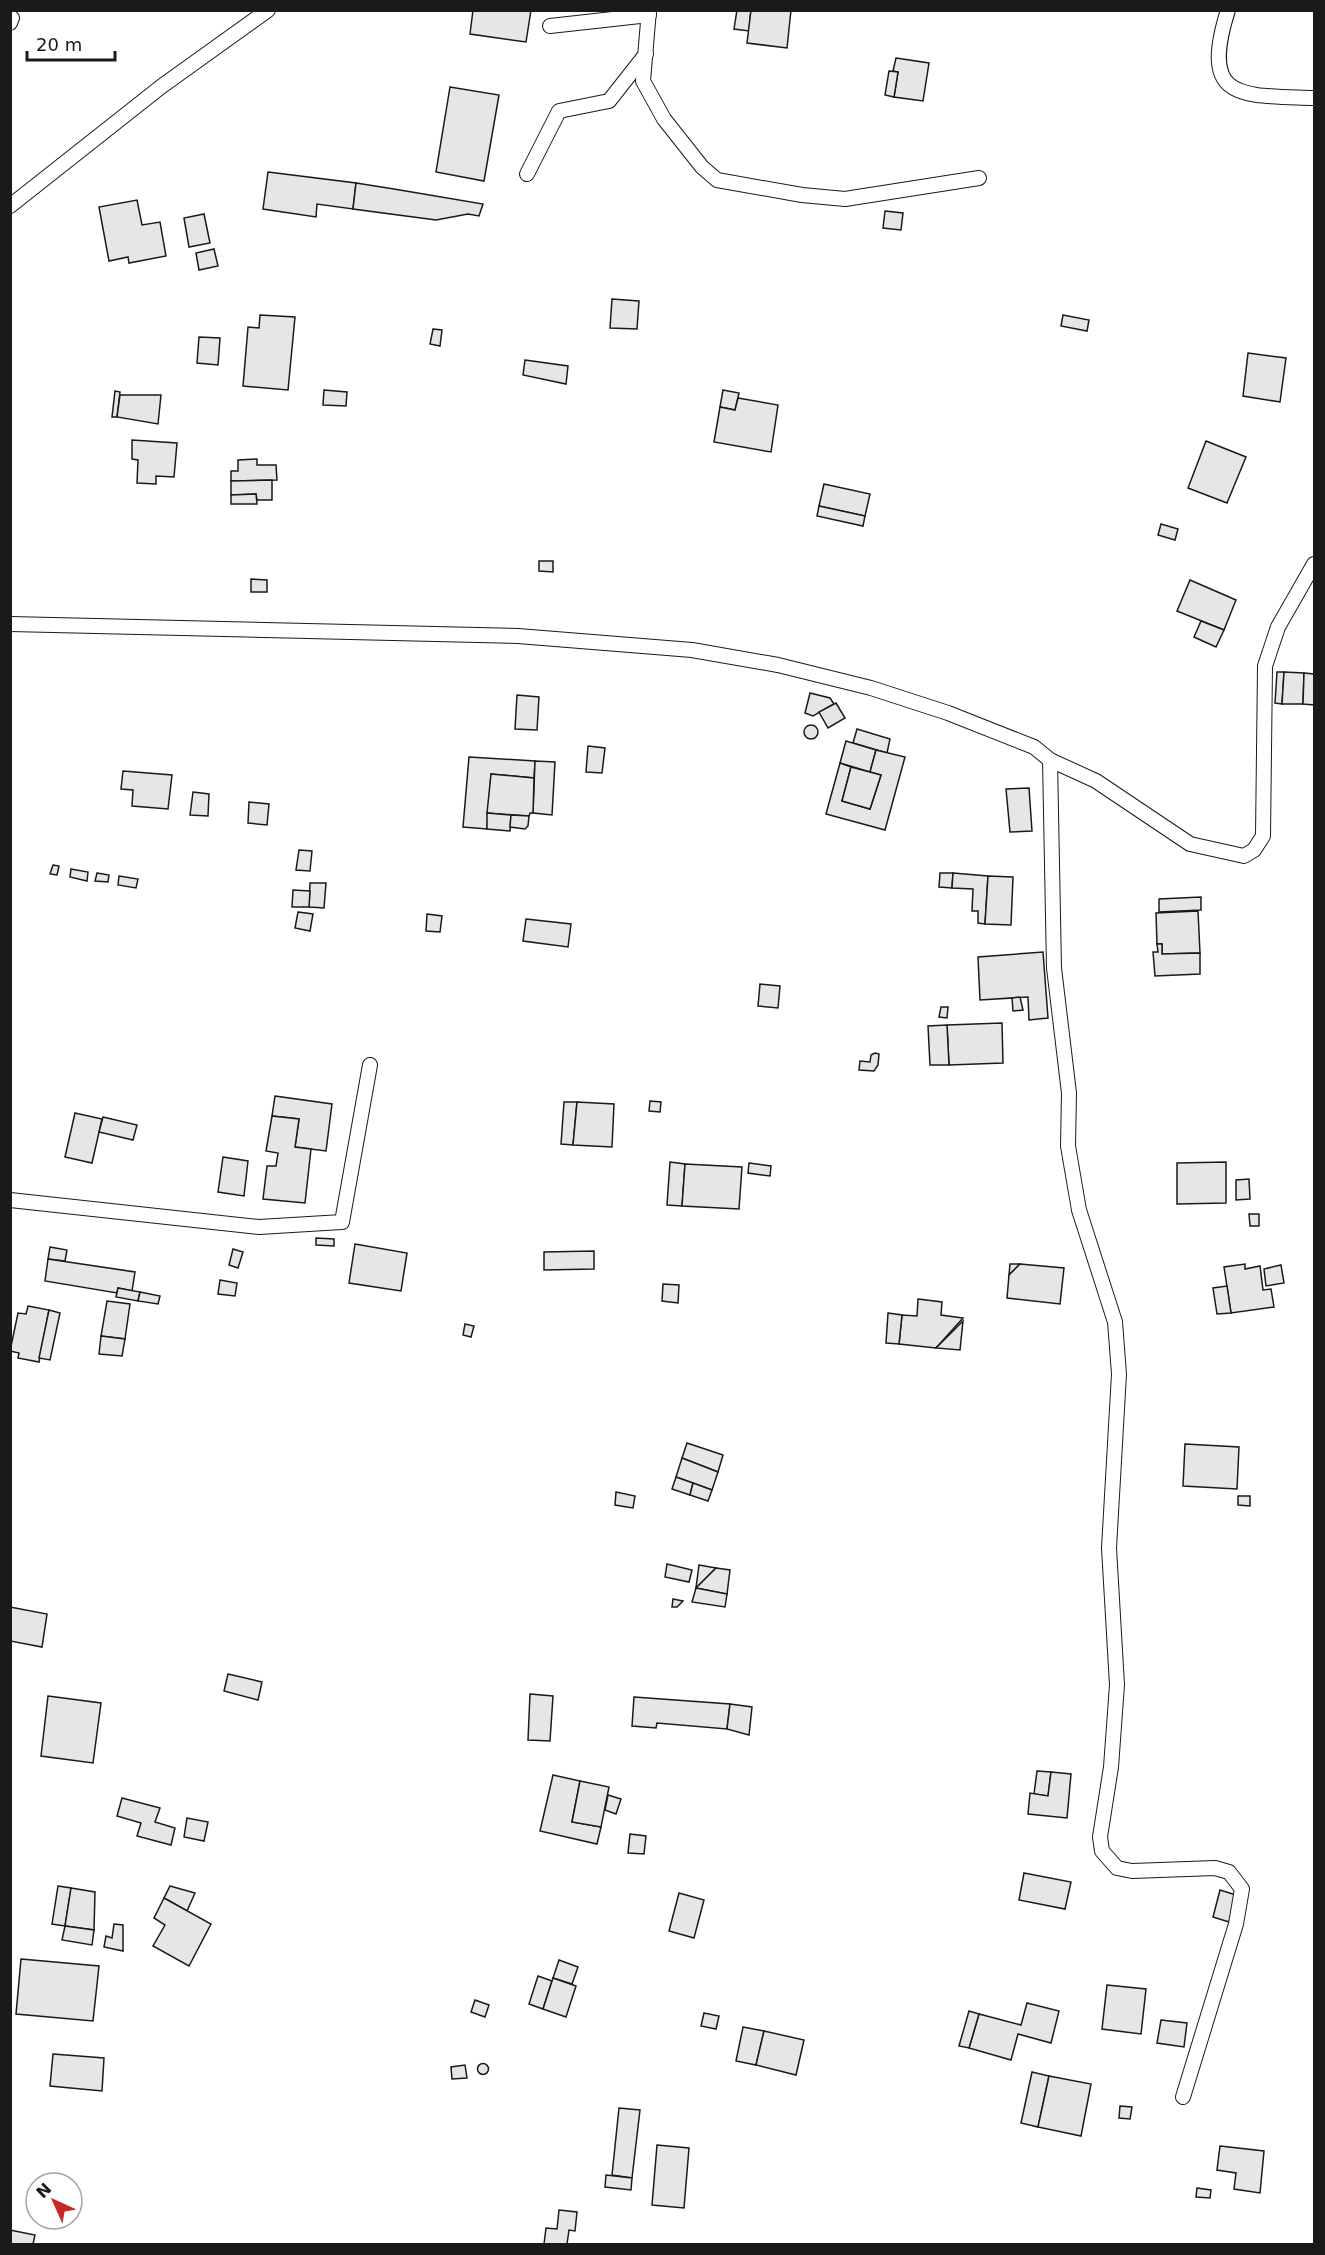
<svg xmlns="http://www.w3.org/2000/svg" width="1325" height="2255" font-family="'DejaVu Sans',sans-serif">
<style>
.building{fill:#e6e6e6;stroke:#1a1a1a;stroke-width:1.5}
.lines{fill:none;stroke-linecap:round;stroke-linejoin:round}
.lane-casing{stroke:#1a1a1a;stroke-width:16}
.lane{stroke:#fff;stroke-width:14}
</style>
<rect width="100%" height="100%" fill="#fff"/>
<g class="building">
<polygon points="473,10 531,10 526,42 470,34"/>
<polygon points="737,10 751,10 749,31 734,29"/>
<polygon points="751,10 791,10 787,48 747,43"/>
<polygon points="896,58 929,63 923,101 894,97 898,72 893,71"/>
<polygon points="889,71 898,72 894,97 885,95"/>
<polygon points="450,87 499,95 484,181 436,172"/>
<polygon points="268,172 356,183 353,209 317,204 316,217 263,209"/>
<polygon points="356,183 394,189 483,204 479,216 468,214 436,220 353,209"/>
<polygon points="137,200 142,225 160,222 166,256 129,263 128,257 109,261 99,207"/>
<polygon points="885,211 903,213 901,230 883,228"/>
<polygon points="204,214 210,243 189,247 184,218"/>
<polygon points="214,249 218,266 199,270 196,253"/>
<polygon points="612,299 639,301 637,329 610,328"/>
<polygon points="260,315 295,317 288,390 243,386 248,327 259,328"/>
<polygon points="1063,315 1089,320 1087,331 1061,326"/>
<polygon points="433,329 442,330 440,346 430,344"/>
<polygon points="199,337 220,338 218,365 197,363"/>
<polygon points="1248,353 1286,358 1280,402 1243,396"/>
<polygon points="525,360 568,366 566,384 523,375"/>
<polygon points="324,390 347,392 346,406 323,405"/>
<polygon points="723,390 739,393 735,410 720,407"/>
<polygon points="115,391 120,392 117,417 112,417"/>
<polygon points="120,395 161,395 158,424 117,417"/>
<polygon points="738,398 778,405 771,452 714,442 720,407 735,410"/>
<polygon points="132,440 177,443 174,477 156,476 156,484 137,483 138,460 132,459"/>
<polygon points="1206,441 1246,457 1227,503 1188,488"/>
<polygon points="257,459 257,465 276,465 277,480 231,481 231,471 238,471 238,460"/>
<polygon points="272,480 272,500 257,500 256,494 231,495 231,481"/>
<polygon points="824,484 870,494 865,516 819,506"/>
<polygon points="256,494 257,504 231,504 231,495"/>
<polygon points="819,506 865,516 863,526 817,516"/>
<polygon points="1161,524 1178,529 1175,540 1158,535"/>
<polygon points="539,561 553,561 553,572 539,571"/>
<polygon points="251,579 267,580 267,592 251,592"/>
<polygon points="1190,580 1236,600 1224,630 1177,611"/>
<polygon points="1201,621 1224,630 1216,647 1194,637"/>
<polygon points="1277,672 1284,672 1282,704 1275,703"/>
<polygon points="1284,672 1304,673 1303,704 1282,704"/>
<polygon points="1304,673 1314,674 1314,705 1303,704"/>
<polygon points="810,693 830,698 834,704 813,716 805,713"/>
<polygon points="517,695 539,697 537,730 515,729"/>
<polygon points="836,703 845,718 828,728 819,712"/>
<circle cx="811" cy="732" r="7"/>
<polygon points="857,729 890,739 887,753 853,743"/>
<polygon points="846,741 876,750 870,772 840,763"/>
<polygon points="588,746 605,748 602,773 586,772"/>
<polygon points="876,750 905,757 885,830 826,814 840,763 851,767 842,801 870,809 881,775 870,772"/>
<polygon points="469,757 535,761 534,778 491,774 487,829 463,827"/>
<polygon points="535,761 555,762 552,815 533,813"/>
<polygon points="851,767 881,775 870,809 842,801"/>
<polygon points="123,771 172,775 168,809 132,806 133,790 121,789"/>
<polygon points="491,774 534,778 533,813 530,813 529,816 487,813"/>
<polygon points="1029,788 1032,831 1010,832 1006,789"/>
<polygon points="193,792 209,794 208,816 190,815"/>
<polygon points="249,802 269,804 267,825 248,823"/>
<polygon points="487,813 511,815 510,831 487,829"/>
<polygon points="511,815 529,816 528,826 525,829 510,827"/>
<polygon points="299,850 312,851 310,871 296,870"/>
<polygon points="53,865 59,866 57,875 50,874"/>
<polygon points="71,869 88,872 87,881 70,877"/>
<polygon points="97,873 109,875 108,882 95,881"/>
<polygon points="940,873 953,873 952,888 939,887"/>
<polygon points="953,873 988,876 985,924 978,923 978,911 972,911 973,889 952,888"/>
<polygon points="119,876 138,879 136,888 118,885"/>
<polygon points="988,876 1013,877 1011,925 985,924"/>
<polygon points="310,883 326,883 324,908 309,907"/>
<polygon points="293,890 310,891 309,907 292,907"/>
<polygon points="1201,897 1201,910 1159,912 1159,899"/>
<polygon points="1198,911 1200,953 1162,954 1162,944 1157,944 1156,913"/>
<polygon points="298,912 313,914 310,931 295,928"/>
<polygon points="427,914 442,916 440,932 426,931"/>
<polygon points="526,919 571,924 568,947 523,941"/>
<polygon points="1157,944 1162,944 1162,954 1200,953 1200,974 1155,976 1153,952 1158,952"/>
<polygon points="1043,952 1048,1018 1029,1020 1028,997 980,1000 978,957"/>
<polygon points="760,984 780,986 778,1008 758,1006"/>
<polygon points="1020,997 1023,1010 1013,1011 1012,998"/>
<polygon points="941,1007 948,1007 947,1018 939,1017"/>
<polygon points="1002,1023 1003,1063 949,1065 947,1025"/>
<polygon points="947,1025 949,1065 930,1065 928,1026"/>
<polygon points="875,1053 879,1054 878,1065 874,1071 859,1070 860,1061 870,1062 871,1055"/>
<polygon points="275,1096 332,1104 326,1151 295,1147 299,1119 272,1116"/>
<polygon points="650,1101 661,1102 660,1112 649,1111"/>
<polygon points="564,1102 577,1102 573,1145 561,1144"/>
<polygon points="577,1102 614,1104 612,1147 573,1145"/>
<polygon points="75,1113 102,1119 92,1163 65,1157"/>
<polygon points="272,1116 299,1119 295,1147 311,1149 305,1203 263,1199 267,1166 276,1166 278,1153 266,1151"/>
<polygon points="103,1117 137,1125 133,1140 99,1132"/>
<polygon points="223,1157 248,1161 244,1196 218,1192"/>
<polygon points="670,1162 685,1164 682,1206 667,1205"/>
<polygon points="1226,1162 1226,1203 1177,1204 1177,1163"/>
<polygon points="749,1163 771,1166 770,1176 748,1173"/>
<polygon points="685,1164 742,1167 739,1209 682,1206"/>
<polygon points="1249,1179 1250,1199 1236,1200 1236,1180"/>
<polygon points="1249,1214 1259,1214 1259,1226 1250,1226"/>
<polygon points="316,1238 334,1239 334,1246 316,1245"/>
<polygon points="355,1244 407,1253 401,1291 349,1283"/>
<polygon points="50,1247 67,1250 65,1261 48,1259"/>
<polygon points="233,1249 243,1252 238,1268 229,1265"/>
<polygon points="594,1251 594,1269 544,1270 544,1252"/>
<polygon points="48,1259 135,1272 132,1291 118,1288 117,1293 45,1281"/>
<polygon points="1010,1264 1020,1264 1009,1275"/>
<polygon points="1020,1264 1064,1268 1060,1304 1007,1298 1009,1275"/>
<polygon points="1245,1264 1245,1269 1260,1266 1263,1290 1271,1289 1274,1307 1231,1313 1224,1267"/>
<polygon points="1281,1265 1284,1283 1266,1286 1264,1269"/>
<polygon points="220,1280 237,1283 235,1296 218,1294"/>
<polygon points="663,1284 679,1285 678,1303 662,1301"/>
<polygon points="1227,1286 1231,1313 1217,1314 1213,1288"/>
<polygon points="118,1288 140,1292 138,1301 116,1297"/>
<polygon points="140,1292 160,1296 158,1304 138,1301"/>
<polygon points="918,1299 942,1302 941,1315 963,1318 936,1348 899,1344 902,1315 917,1316"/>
<polygon points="107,1301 130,1304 125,1339 101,1336"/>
<polygon points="28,1306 49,1310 39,1362 18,1358 19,1353 10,1351 18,1313 26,1314"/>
<polygon points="49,1310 60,1313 50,1360 39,1358"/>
<polygon points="888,1313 902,1315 899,1344 886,1343"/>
<polygon points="963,1321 960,1350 936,1348"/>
<polygon points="465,1324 474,1326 471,1337 463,1335"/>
<polygon points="101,1336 125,1339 122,1356 99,1354"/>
<polygon points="687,1443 723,1455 718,1472 682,1458"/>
<polygon points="1185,1444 1239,1447 1237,1489 1183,1486"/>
<polygon points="682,1458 718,1472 712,1490 676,1477"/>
<polygon points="676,1477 693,1483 690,1495 672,1489"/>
<polygon points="693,1483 712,1490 708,1501 690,1495"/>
<polygon points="616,1492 635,1496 633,1508 615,1505"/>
<polygon points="1238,1496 1250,1496 1250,1506 1238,1505"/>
<polygon points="667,1564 692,1570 689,1582 665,1577"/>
<polygon points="699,1565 716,1568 696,1588"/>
<polygon points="716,1568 730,1570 727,1594 696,1588"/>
<polygon points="696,1588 727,1594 725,1607 692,1602"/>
<polygon points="673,1599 683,1601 677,1607 672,1607"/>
<polygon points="10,1607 47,1614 42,1647 10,1641"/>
<polygon points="228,1674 262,1682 258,1700 224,1691"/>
<polygon points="530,1694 553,1696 550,1741 528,1740"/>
<polygon points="48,1696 101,1703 93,1763 41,1756"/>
<polygon points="634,1697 730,1704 727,1729 657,1723 656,1728 632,1726"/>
<polygon points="730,1704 752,1707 749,1735 727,1729"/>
<polygon points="1037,1771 1051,1772 1048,1796 1034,1794"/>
<polygon points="1051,1772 1071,1774 1067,1818 1028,1814 1030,1793 1048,1796"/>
<polygon points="553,1775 580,1781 572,1822 601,1827 597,1844 540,1831"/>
<polygon points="580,1781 609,1787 601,1827 572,1822"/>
<polygon points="608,1795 621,1799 616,1814 605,1810"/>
<polygon points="122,1798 160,1808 155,1822 175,1828 171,1845 137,1836 141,1823 117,1816"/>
<polygon points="187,1818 208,1822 204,1841 184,1837"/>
<polygon points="630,1834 646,1836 644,1854 628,1853"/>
<polygon points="1024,1873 1071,1882 1065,1909 1019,1900"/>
<polygon points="58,1886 71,1888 65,1926 52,1924"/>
<polygon points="170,1886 195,1893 187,1911 164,1898"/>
<polygon points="71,1888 95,1892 94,1930 65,1926"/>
<polygon points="1220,1890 1236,1895 1229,1922 1213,1917"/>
<polygon points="679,1893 704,1900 694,1938 669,1931"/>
<polygon points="164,1898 211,1924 189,1966 153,1946 165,1925 154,1918"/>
<polygon points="114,1924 123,1925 123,1951 104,1947 106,1936 112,1938"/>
<polygon points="65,1926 94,1930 92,1945 62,1940"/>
<polygon points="21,1959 99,1966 93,2021 16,2014"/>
<polygon points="559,1960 578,1967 572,1984 553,1978"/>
<polygon points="538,1976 552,1981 543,2009 529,2004"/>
<polygon points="553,1978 576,1986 566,2017 543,2009"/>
<polygon points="1107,1985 1146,1989 1141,2034 1102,2029"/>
<polygon points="475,2000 489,2005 485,2017 471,2012"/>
<polygon points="1027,2003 1059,2011 1051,2043 1018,2034 1011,2060 969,2048 979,2014 1021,2025"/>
<polygon points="969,2011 979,2014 969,2048 959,2046"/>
<polygon points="704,2013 719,2016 716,2029 701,2026"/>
<polygon points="1161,2020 1187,2023 1184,2047 1157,2043"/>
<polygon points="743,2027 764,2031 756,2065 736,2061"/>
<polygon points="764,2031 804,2040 796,2075 756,2065"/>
<polygon points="53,2054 104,2058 102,2091 50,2086"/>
<circle cx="483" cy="2069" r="5.5"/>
<polygon points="465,2065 467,2078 452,2079 451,2067"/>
<polygon points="1032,2072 1049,2076 1038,2127 1021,2123"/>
<polygon points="1049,2076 1091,2084 1081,2136 1038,2127"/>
<polygon points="1120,2106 1132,2107 1130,2119 1119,2118"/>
<polygon points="619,2108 640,2110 632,2178 612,2175"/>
<polygon points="657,2145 689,2148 684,2208 652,2205"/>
<polygon points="1220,2146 1264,2151 1260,2193 1234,2189 1236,2173 1217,2170"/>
<polygon points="606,2175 632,2178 631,2190 605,2187"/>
<polygon points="1197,2188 1211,2190 1210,2198 1196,2197"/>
<polygon points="559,2210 577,2212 575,2231 569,2230 567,2244 544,2244 546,2228 557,2229"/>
<polygon points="10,2230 35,2235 33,2244 10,2244"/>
</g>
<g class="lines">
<defs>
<g id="lane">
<polyline points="649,10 643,81 664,119 702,167 717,180 802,195 845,199 979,178"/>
<path d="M 1228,10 C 1199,102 1241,95 1314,98"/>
<polyline points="10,23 12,18"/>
<polyline points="550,26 649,15"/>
<polyline points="527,174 559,111 609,101 646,54"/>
<polyline points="10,206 162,86 268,10"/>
<polyline points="10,624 518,636 692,650 778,665 871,688 948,713 1034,747 1050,760 1096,781 1190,844 1244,856 1254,850 1263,836 1265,666 1278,627 1314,564"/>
<polyline points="1050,760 1054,968 1069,1093 1068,1146 1079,1210 1115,1322 1119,1374 1109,1548 1117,1685 1111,1767 1100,1837 1102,1851 1117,1868 1132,1871 1215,1868 1229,1872 1242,1889 1236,1924 1183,2097"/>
<polyline points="10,1200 259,1227 342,1222 370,1065"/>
</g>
</defs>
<use href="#lane" class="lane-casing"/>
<use href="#lane" class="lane"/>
</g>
<rect width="1325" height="2255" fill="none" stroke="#1a1a1a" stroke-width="24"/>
<g transform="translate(54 2201) rotate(315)"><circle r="28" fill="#ffffff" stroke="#a3a3a3" stroke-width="1.5"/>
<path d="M0-4.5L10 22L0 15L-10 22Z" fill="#c62828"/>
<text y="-9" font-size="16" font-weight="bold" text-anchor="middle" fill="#1a1a1a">N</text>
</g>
<path d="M27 51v9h88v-9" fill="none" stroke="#1a1a1a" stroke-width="3"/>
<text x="36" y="51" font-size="18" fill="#1a1a1a" stroke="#ffffff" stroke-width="4.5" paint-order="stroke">20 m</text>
</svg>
